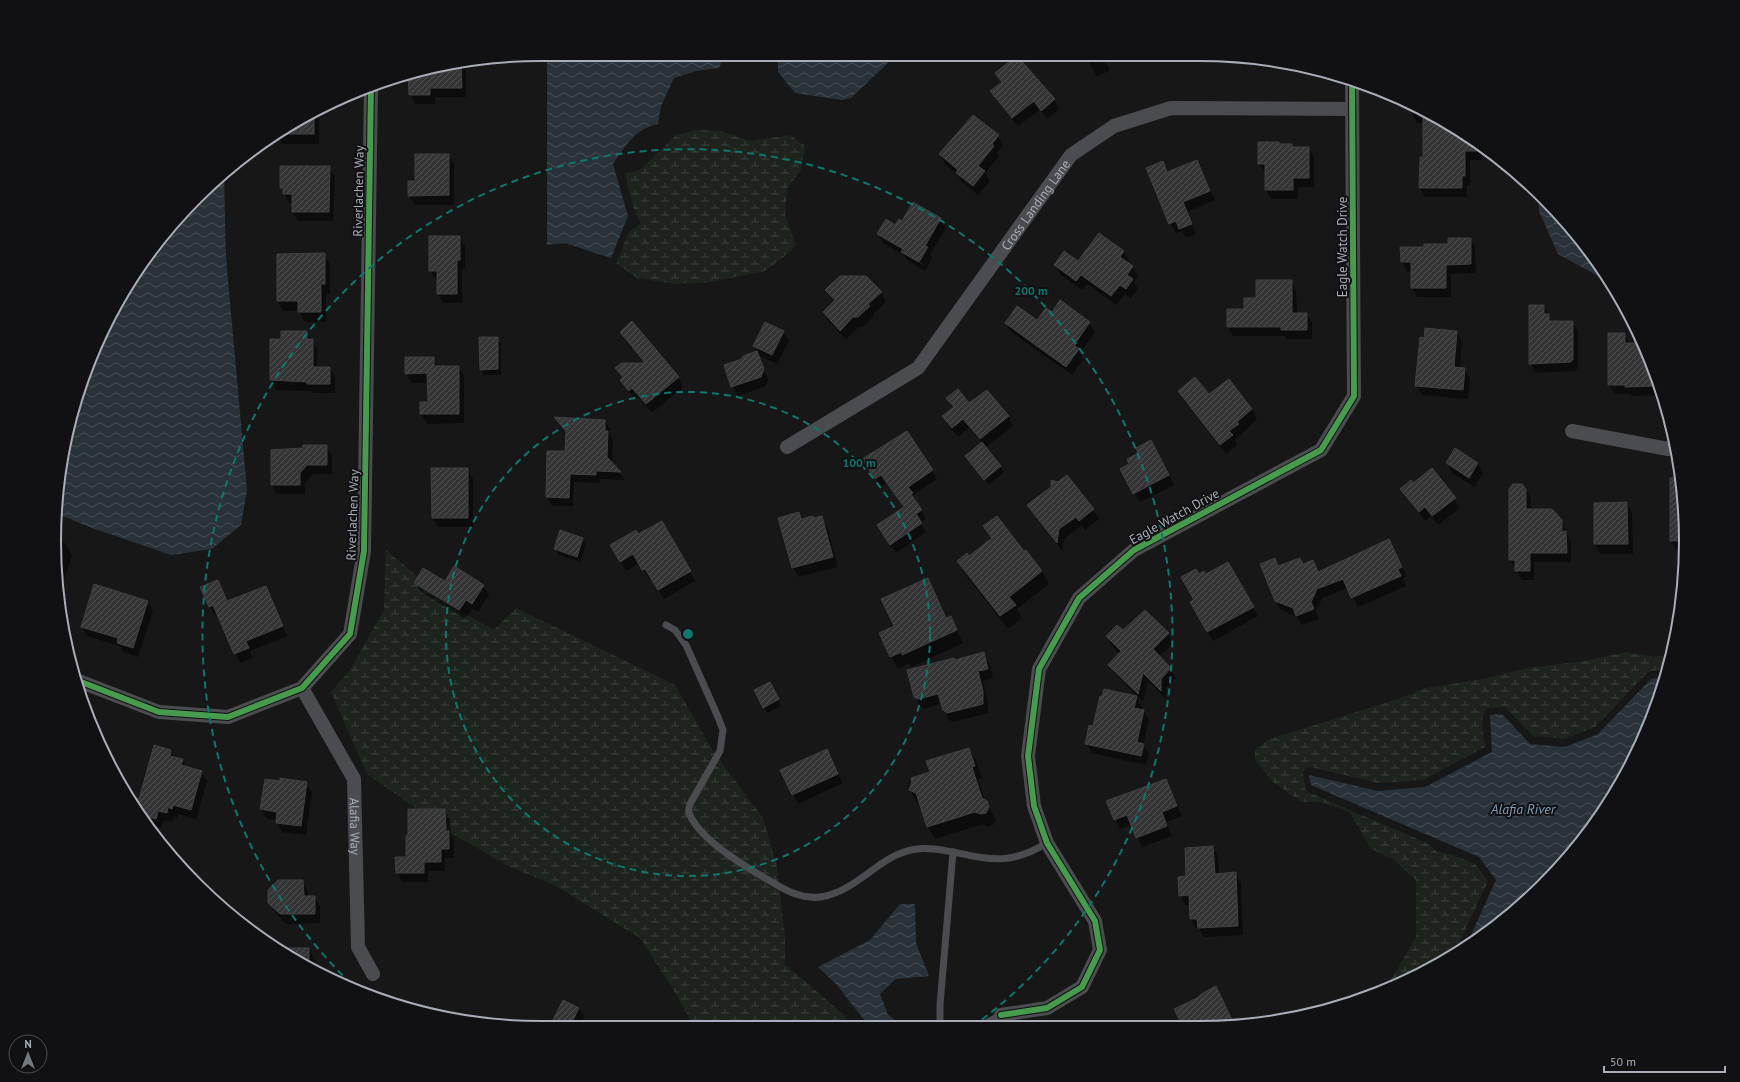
<svg xmlns="http://www.w3.org/2000/svg" width="1740" height="1082" font-family="'PT Sans',sans-serif">
<style>
.wetland{fill:url(#wetland-marsh)}
.water{fill:url(#water-waves)}
.shadow{fill:#0007;fill-rule:evenodd}
.building{fill:url(#building-hatch);stroke:#3f4043}
.lines{fill:none;stroke-linecap:round;stroke-linejoin:round}
.service{stroke:#4b4c50;stroke-width:7}
.minor{stroke:#4b4c50;stroke-width:14}
.cycleway-casing{stroke:#111113;stroke-width:8}
.cycleway{stroke:#469c4c;stroke-width:6}
.ring{fill:none;stroke:#0f766e;stroke-width:2;stroke-dasharray:7 5}
.labels{text-anchor:middle;stroke-width:4;stroke-linejoin:round;paint-order:stroke}
.street-label{font-size:13px;fill:#a8adb8;stroke:#111113}
.water-label{font-size:14px;font-style:italic;fill:#7f9bb3;stroke:#111113}
.rim{fill:none;stroke:#a8adb8;stroke-width:2}
.centre{fill:#0f766e;stroke:#111113;stroke-width:2}
.ring-label{font-size:12px;text-anchor:middle;font-weight:bold;fill:#0f766e;stroke:#111113;stroke-width:4;stroke-linejoin:round;paint-order:stroke}
</style>
<defs>
<pattern id="wetland-marsh" width="20" height="14" patternUnits="userSpaceOnUse"><rect width="20" height="14" fill="#1d241e"/><path d="M1 5h8M5 5V1M11 12h8M15 12V8" fill="none" stroke="#3b413d"/></pattern>
<pattern id="water-waves" width="16" height="10" patternUnits="userSpaceOnUse"><rect width="16" height="10" fill="#2a3239"/><path d="M0 5q4-4 8 0t8 0" fill="none" stroke="#464d54"/></pattern>
<pattern id="building-hatch" width="6" height="6" patternUnits="userSpaceOnUse"><rect width="6" height="6" fill="#353536"/><path d="M-1 1l2-2M0 6l6-6M5 7l2-2" fill="none" stroke="#4f5051"/></pattern>
</defs>
<rect width="100%" height="100%" fill="#171717"/>
<g class="wetland">
<polygon points="697,130 721,131 751,141 790,135 805,146 801,170 787,188 785,215 796,245 786,255 765,271 711,282 675,284 637,278 616,263 629,232 641,224 633,207 625,174 640,170 676,135"/>
<polygon points="386,550 456,609 494,630 516,608 675,685 713,751 763,818 777,867 785,936 785,964 845,1016 849,1025 693,1025 678,997 640,938 554,885 510,867 456,836 367,774 331,692 350,670 384,610"/>
<path d="M 1626,652 L 1654,657 L 1671,655 L 1669,667 L 1648,672 L 1595,727 L 1564,739 L 1533,736 L 1505,707 L 1487,708 C 1479,716 1484,736 1485,747 L 1423,780 L 1378,783 L 1311,767 L 1306,768 L 1303,772 L 1305,789 L 1308,792 L 1427,843 L 1437,852 L 1451,854 L 1475,864 L 1488,881 L 1454,954 L 1442,963 L 1385,987 L 1396,972 L 1416,937 L 1416,880 L 1393,859 L 1371,849 L 1350,812 L 1322,802 L 1302,802 L 1273,782 L 1255,759 L 1255,751 L 1267,740 L 1398,699 L 1426,688 L 1483,679 L 1528,668 L 1584,661 Z"/>
</g>
<g class="water">
<path d="M 547,58 L 723,58 L 719,68 L 696,71 L 674,78 L 661,106 L 658,124 C 636,128 625,146 613,164 L 628,216 L 611,258 L 565,243 L 547,245 Z"/>
<polygon points="778,58 893,58 851,98 842,100 795,93 778,72"/>
<polygon points="224,175 226,258 247,490 241,525 212,549 171,555 89,527 56,513 58,477 80,385 104,325 155,245"/>
<polygon points="1539,195 1565,220 1609,282 1558,254 1539,211"/>
<polygon points="1666,676 1636,756 1585,837 1520,907 1466,946 1496,880 1479,857 1311,785 1309,775 1378,791 1425,787 1492,752 1490,715 1502,714 1530,744 1565,747 1598,734 1651,679"/>
<polygon points="900,904 915,904 916,943 929,976 896,979 880,994 888,1015 904,1026 868,1025 837,985 818,967 870,940"/>
</g>
<g class="shadow">
<polygon points="1087,58 1111,58 1105,61 1110,70 1097,77"/>
<polygon points="466,61 466,97 435,97 435,104 415,104 410,94 409,74"/>
<polygon points="997,73 1054,100 1059,109 1047,119 1040,110 1018,126 997,101 991,91 1002,83"/>
<polygon points="332,102 332,112 319,112 319,144 282,144 277,134"/>
<polygon points="1412,106 1458,133 1458,140 1469,140 1480,146 1482,149 1482,160 1470,160 1470,185 1467,185 1467,197 1425,197 1420,188 1424,158 1424,123 1417,123 1412,114"/>
<polygon points="998,136 1003,145 997,153 999,156 985,173 990,181 978,195 962,182 957,174 945,164 940,154"/>
<polygon points="1279,143 1280,145 1291,145 1293,148 1309,148 1314,157 1314,187 1298,187 1298,199 1271,199 1266,190 1266,173 1259,164"/>
<polygon points="448,155 454,164 454,205 415,205 409,195 416,182"/>
<polygon points="1197,161 1215,200 1187,212 1196,234 1186,238 1182,231 1176,233 1170,224 1147,168 1162,162 1168,173"/>
<polygon points="329,167 335,176 333,221 298,221 293,212 293,203 289,203 281,187"/>
<path d="M 940,218 L 946,228 L 930,254 L 932,258 L 925,271 L 908,261 L 904,255 L 884,244 L 878,234 L 902,222 ZM 906,253 L 924,264 L 923,265 L 906,255 Z"/>
<polygon points="459,237 465,246 465,269 462,269 462,303 443,303 438,293 438,280 436,280 430,270"/>
<polygon points="1470,239 1475,248 1476,273 1451,274 1451,297 1417,297 1412,288 1412,272 1407,272 1402,262 1401,248 1425,248 1449,245"/>
<polygon points="1124,252 1129,261 1127,263 1132,267 1138,276 1134,282 1138,289 1131,298 1125,294 1116,305 1087,284 1082,290 1061,275 1055,265 1078,263"/>
<polygon points="278,254 324,254 330,264 330,294 326,294 326,322 305,322 299,311 283,311 278,301"/>
<polygon points="1291,281 1296,291 1297,314 1307,314 1312,323 1312,339 1287,339 1285,336 1233,336 1228,327 1245,310 1257,299"/>
<polygon points="826,290 881,292 886,302 873,314 874,316 863,327 859,327 846,339 829,322 824,313 835,302"/>
<polygon points="1544,306 1552,322 1572,322 1578,331 1578,369 1576,369 1576,371 1536,373 1530,363"/>
<polygon points="1052,313 1089,323 1095,332 1080,353 1083,359 1072,375 1011,332 1006,323 1037,321"/>
<polygon points="307,332 317,349 317,368 330,368 335,377 335,393 313,393 312,391 276,390 271,380 282,340"/>
<polygon points="621,332 678,377 683,387 652,413 638,397 635,400 621,380 623,379 617,368 645,364 626,342"/>
<polygon points="783,332 789,341 777,364 758,355 768,380 766,386 738,396 732,386 744,357 757,352 754,346"/>
<polygon points="1456,332 1462,341 1460,368 1464,369 1470,378 1468,399 1422,395 1416,386 1425,339"/>
<polygon points="1624,334 1630,344 1642,344 1660,384 1662,394 1661,395 1632,396 1630,394 1615,394 1609,385"/>
<polygon points="497,338 501,344 501,375 484,375 481,369"/>
<polygon points="433,358 438,367 459,367 464,376 464,423 427,424 421,414 421,403 429,403 428,383 412,383 406,374"/>
<polygon points="1179,391 1209,396 1252,409 1257,419 1235,440 1237,445 1226,454 1184,400"/>
<polygon points="948,398 1008,416 1013,426 985,448 1004,472 989,485 966,457 982,443 969,428 958,437 949,426 943,416 953,408"/>
<polygon points="556,418 605,421 610,429 609,434 613,440 612,463 625,480 600,479 600,483 574,482 573,506 552,506 547,497 548,452 566,452 567,433"/>
<polygon points="326,446 332,456 332,474 313,474 305,483 305,494 277,494 272,485 304,449"/>
<polygon points="1456,449 1478,464 1483,473 1474,487 1452,473 1447,463"/>
<polygon points="1156,451 1174,485 1140,502 1134,493"/>
<polygon points="868,468 932,470 937,479 913,495 926,519 920,523 926,532 896,553 883,534 904,508 887,483 881,487"/>
<polygon points="467,469 473,479 473,527 438,527 433,518"/>
<polygon points="1432,469 1460,508 1438,525 1431,516 1425,521 1402,489 1413,484"/>
<polygon points="1682,479 1684,550 1676,550 1671,541"/>
<polygon points="1052,488 1093,510 1099,519 1085,530 1082,525 1064,539 1062,551 1029,505"/>
<polygon points="1510,489 1526,489 1531,499 1531,510 1561,521 1571,542 1571,562 1534,562 1534,580 1522,580 1510,560"/>
<polygon points="1627,503 1632,513 1633,554 1600,554 1595,544 1595,504"/>
<polygon points="799,513 803,520 821,517 827,527 838,567 799,577 793,568 780,519"/>
<polygon points="661,522 695,581 664,599 651,578 649,579 639,563 626,571 611,546 638,536"/>
<polygon points="985,526 1024,553 1026,551 1042,571 1049,584 1017,609 1022,618 1008,629 965,574 958,561 969,557 992,539"/>
<polygon points="54,539 65,543 72,556 58,598"/>
<polygon points="583,539 586,545 580,562 559,555 555,549"/>
<polygon points="1389,540 1407,576 1403,578 1406,586 1358,607 1348,588 1322,598 1316,612 1319,619 1302,625 1297,617 1281,610 1275,600 1274,559 1279,567 1303,565 1313,561 1319,572"/>
<polygon points="1228,563 1258,616 1213,641 1191,602 1195,600 1198,575 1206,576"/>
<polygon points="928,579 947,619 950,617 963,643 911,667 909,664 898,669 880,634 895,627"/>
<polygon points="218,581 228,602 266,587 287,636 250,651 253,658 240,663 218,614 215,616 210,606"/>
<polygon points="445,582 483,585 489,595 478,612 472,609 465,619 421,592 415,583"/>
<polygon points="147,601 153,611 138,657 123,652 120,646 87,636 82,627"/>
<polygon points="1123,631 1168,634 1173,643 1159,657 1170,669 1176,678 1166,688 1166,699 1148,681 1143,702 1115,674 1109,665 1120,654 1112,646 1107,636"/>
<polygon points="983,653 989,663 993,678 983,681 988,702 988,713 953,722 949,720 942,703 924,709 920,706 915,696 955,661"/>
<polygon points="773,690 781,706 767,713 764,707"/>
<polygon points="1137,697 1142,707 1141,710 1144,711 1149,720 1143,745 1149,754 1146,765 1092,753 1086,743 1094,727"/>
<polygon points="969,749 976,761 982,778 978,779 985,801 996,820 993,825 988,827 983,824 935,839 928,827 920,804 917,803 910,790 931,772"/>
<polygon points="171,751 175,758 182,760 186,768 201,772 207,781 196,819 178,814 177,818 174,816 172,822 164,820 161,828 146,824 136,812 140,801"/>
<polygon points="827,751 843,783 798,804 793,794"/>
<polygon points="1166,780 1182,816 1166,822 1172,836 1142,847 1131,825 1120,829 1108,801"/>
<polygon points="281,782 306,783 312,792 306,835 282,832 277,823 277,820 267,819 261,809"/>
<polygon points="444,810 450,819 451,835 454,841 454,858 445,858 445,871 428,871 428,882 402,882 397,872"/>
<polygon points="1213,847 1218,857 1219,874 1235,874 1241,883 1243,935 1204,937 1199,928 1196,928 1191,919 1190,905 1185,905 1180,895 1187,877"/>
<polygon points="302,881 308,891 308,897 314,897 320,907 320,923 286,924 275,912 269,902"/>
<polygon points="282,949 309,949 318,967 316,969"/>
<polygon points="1221,997 1235,1026 1184,1027"/>
<polygon points="563,1001 579,1008 584,1018 581,1024 552,1024"/>
</g>
<g class="building">
<polygon points="1014,58 1019,58 1055,99 1041,111 1034,101 1012,118 990,91 1002,82 995,73"/>
<polygon points="461,62 462,88 430,88 430,95 409,95 408,74"/>
<polygon points="314,111 314,134 277,134 304,117"/>
<polygon points="1423,113 1489,151 1465,151 1465,176 1462,176 1462,188 1419,188 1420,157 1423,157"/>
<polygon points="973,115 999,135 992,144 994,146 978,166 985,171 973,186 956,173 958,170 939,154"/>
<polygon points="1258,142 1279,142 1279,144 1292,144 1292,147 1309,147 1309,178 1293,178 1293,190 1265,190 1265,164 1258,164"/>
<polygon points="415,154 449,154 449,195 408,196 408,181 415,181"/>
<polygon points="1197,160 1210,191 1183,202 1192,224 1179,229 1176,221 1169,224 1146,168 1163,161 1167,172"/>
<polygon points="280,166 330,166 329,212 292,212 292,194 283,194 283,188 280,188"/>
<polygon points="913,202 941,218 925,246 928,247 919,262 901,252 903,249 877,234 886,219 895,225 899,219 902,221"/>
<polygon points="1099,233 1124,251 1120,257 1133,266 1127,275 1133,279 1126,289 1120,285 1111,296 1081,275 1076,281 1054,265 1064,251 1078,261"/>
<polygon points="429,236 460,236 460,260 457,260 457,294 437,294 437,271 429,271"/>
<polygon points="1448,238 1471,238 1471,264 1446,265 1446,288 1411,288 1411,262 1401,262 1400,247 1424,247 1424,244 1448,244"/>
<polygon points="325,253 325,284 321,284 321,312 298,312 298,301 277,301 277,254"/>
<polygon points="840,276 866,276 882,292 868,304 870,306 858,317 853,317 840,331 823,312 835,300 825,290"/>
<polygon points="1256,280 1292,280 1292,313 1307,313 1307,330 1281,330 1281,327 1227,327 1227,309 1244,309 1244,298 1256,298"/>
<polygon points="1060,300 1090,322 1074,345 1079,349 1066,367 1005,323 1017,306 1037,320 1046,308 1052,312"/>
<polygon points="1529,305 1544,305 1544,314 1549,314 1549,321 1573,321 1573,360 1571,360 1571,362 1529,364"/>
<polygon points="632,321 679,377 646,404 632,388 629,391 620,380 623,377 615,368 622,363 645,363 620,332"/>
<polygon points="765,322 784,331 772,355 753,346"/>
<polygon points="1425,328 1457,331 1454,367 1465,368 1463,390 1415,386 1420,337 1424,338"/>
<polygon points="281,331 307,331 307,339 313,339 313,367 330,367 330,384 307,384 307,382 270,380 270,339 281,339"/>
<polygon points="1608,333 1625,333 1625,343 1641,343 1660,385 1656,385 1656,386 1625,387 1625,385 1608,385"/>
<polygon points="479,337 498,337 498,369 480,370"/>
<polygon points="757,351 764,369 761,377 731,387 724,365 742,359 743,356"/>
<polygon points="405,357 434,357 434,366 459,366 459,414 420,414 420,402 428,402 427,373 405,374"/>
<polygon points="1195,377 1209,394 1229,379 1252,409 1237,422 1239,424 1229,431 1233,435 1220,445 1178,391"/>
<polygon points="958,389 969,403 987,390 1009,416 980,439 963,419 952,428 942,416 954,407 946,398"/>
<polygon points="554,417 605,420 605,431 608,431 607,457 621,472 596,471 596,475 570,474 569,498 546,497 547,451 565,451 566,431"/>
<polygon points="907,431 933,470 908,487 913,493 911,494 922,510 916,514 922,523 890,545 877,525 904,507 881,475 875,479 862,459"/>
<polygon points="1151,440 1169,475 1133,494 1120,469 1129,464 1127,459 1138,453 1136,448"/>
<polygon points="982,442 1001,466 984,480 965,456"/>
<polygon points="303,445 327,445 327,465 307,465 300,473 300,485 271,485 271,450 303,448"/>
<polygon points="1455,448 1478,463 1469,478 1446,463"/>
<polygon points="431,468 468,468 468,518 432,518"/>
<polygon points="1432,468 1456,498 1432,516 1425,507 1419,512 1400,489 1411,480 1413,483"/>
<polygon points="1067,475 1094,509 1079,521 1076,517 1059,529 1057,543 1027,505 1051,487 1051,480 1058,482"/>
<polygon points="1670,478 1682,478 1684,541 1670,541"/>
<polygon points="1513,484 1522,484 1526,489 1526,509 1552,509 1562,520 1562,532 1566,531 1567,553 1530,553 1530,571 1515,571 1515,560 1509,560 1509,489"/>
<polygon points="1627,502 1628,544 1594,544 1594,503"/>
<polygon points="799,512 801,519 813,516 813,518 822,516 833,557 792,568 778,518"/>
<polygon points="997,516 1024,551 1026,550 1042,571 1009,597 1016,605 1000,616 957,561 967,553 969,556 992,538 983,526"/>
<polygon points="662,521 691,571 658,590 645,569 642,570 633,554 620,562 610,545 636,530 638,534"/>
<polygon points="560,530 583,538 577,557 554,549"/>
<polygon points="1389,539 1402,567 1398,569 1401,576 1351,598 1343,579 1317,589 1311,602 1314,609 1296,616 1293,608 1275,601 1260,564 1275,558 1278,566 1300,558 1303,564 1313,560 1318,572"/>
<polygon points="1228,562 1254,607 1207,632 1190,602 1194,600 1181,577 1196,569 1199,574 1204,571 1206,574"/>
<polygon points="454,566 484,585 472,604 466,600 459,610 414,583 423,568 445,581"/>
<polygon points="928,578 946,618 951,616 957,630 902,655 902,652 890,657 879,633 894,626 881,599"/>
<polygon points="218,580 227,601 266,586 283,626 246,641 249,648 234,654 213,605 209,607 200,587"/>
<polygon points="94,584 148,601 133,648 117,643 118,638 81,627"/>
<polygon points="1145,610 1169,633 1153,649 1171,668 1161,679 1161,691 1143,673 1138,694 1108,665 1121,651 1106,636 1117,625 1123,630"/>
<polygon points="984,652 988,669 978,671 983,691 983,704 947,713 943,710 938,694 918,699 914,697 907,670 954,658 955,660"/>
<polygon points="770,682 779,699 763,708 754,690"/>
<polygon points="1104,689 1137,696 1134,708 1144,710 1137,742 1144,744 1141,756 1085,744 1089,725 1093,726 1100,696 1102,697"/>
<polygon points="154,745 171,750 170,756 183,759 181,765 202,771 191,810 173,805 172,809 168,807 167,813 158,811 156,819 138,814 136,812 129,796 139,799"/>
<polygon points="969,748 975,766 972,767 982,798 987,801 989,807 986,813 981,814 975,812 927,827 916,793 909,790 912,783 911,778 930,772 926,761"/>
<polygon points="827,749 838,774 792,795 780,770"/>
<polygon points="280,778 307,782 301,826 276,823 277,812 260,809 265,779 280,781"/>
<polygon points="1166,779 1177,806 1162,812 1167,826 1136,838 1127,815 1114,820 1106,801"/>
<polygon points="408,809 445,809 446,831 449,831 449,849 441,849 441,862 424,862 424,873 396,873 395,857 406,857 406,836 408,834"/>
<polygon points="1213,846 1215,874 1236,872 1238,926 1198,928 1197,919 1190,919 1189,895 1179,896 1178,877 1186,876 1185,848"/>
<polygon points="278,880 303,880 304,896 315,896 315,914 280,914 268,903 268,890"/>
<polygon points="280,948 309,948 309,965 300,959"/>
<polygon points="1216,986 1235,1026 1183,1027 1174,1009 1197,998 1203,993"/>
<polygon points="563,1000 579,1008 571,1024 551,1024"/>
</g>
<g class="lines">
<g class="service">
<path d="M 666,625 L 675,630 L 686,645 L 718,717 L 723,730 L 720,751 L 690,804 C 689,807 688,810 689,813 C 699,840 747,868 772,882 C 779,886 788,892 796,894 C 804,897 812,898 820,897 C 858,892 880,853 917,849 C 930,847 941,850 953,852 C 992,860 1011,865 1047,843"/>
<polyline points="940,1026 940,1005 953,852"/>
<polyline points="980,1026 1001,1015"/>
</g>
<g class="minor">
<polyline points="1572,431 1668,449 1675,448"/>
<path id="s1" d="M 787,447 L 918,368 L 1071,155 L 1114,126 L 1171,108 L 1352,109"/>
<polyline points="76,680 159,712 228,717 302,688 350,634 364,551 371,86"/>
<path id="s2" d="M 302,688 L 354,779 L 358,947 L 373,974"/>
<polyline points="1001,1015 1047,1008 1082,987 1100,950 1095,921 1047,843 1034,806 1028,756 1039,669 1079,598 1134,550 1321,450 1354,396 1352,82"/>
</g>
<defs>
<g id="cycleway">
<polyline points="76,680 159,712 228,717 302,688 350,634 364,551 371,86"/>
<polyline points="1001,1015 1047,1008 1082,987 1100,950 1095,921 1047,843 1034,806 1028,756 1039,669 1079,598 1134,550 1321,450 1354,396 1352,82"/>
</g>
</defs>
<use href="#cycleway" class="cycleway-casing"/>
<use href="#cycleway" class="cycleway"/>
</g>
<g class="ring">
<circle cx="688" cy="634" r="242"/>
<path d="M360 992A485 485 0 1 1 976 1024"/>
</g>
<g class="labels">
<g class="street-label">
<text transform="translate(358 191) rotate(-89)" y="5">Riverlachen Way</text>
<text dy="5" stroke="none"><textPath href="#s1" startOffset="354">Cross Landing Lane</textPath></text>
<text transform="translate(1342 247) rotate(-90)" y="5">Eagle Watch Drive</text>
<text transform="translate(352 515) rotate(-88)" y="5">Riverlachen Way</text>
<text transform="translate(1174 516) rotate(-29)" y="5">Eagle Watch Drive</text>
<text dy="5" stroke="none"><textPath href="#s2" startOffset="152">Alafia Way</textPath></text>
</g>
<g class="water-label">
<text x="1523" y="814">Alafia River</text>
</g>
</g>
<path d="M0 0H1740V1082H0ZM541 61H1199A480 480 0 0 1 1679 541V541A480 480 0 0 1 1199 1021H541A480 480 0 0 1 61 541V541A480 480 0 0 1 541 61Z" fill="#111113" fill-rule="evenodd"/>
<path class="rim" d="M541 61H1199A480 480 0 0 1 1679 541V541A480 480 0 0 1 1199 1021H541A480 480 0 0 1 61 541V541A480 480 0 0 1 541 61Z"/>
<circle cx="688" cy="634" r="6" class="centre"/>
<g class="ring-label">
<text x="1031" y="295">200 m</text>
<text x="859" y="467">100 m</text>
</g>
<g transform="translate(28 1054)"><circle r="19" fill="#111113" stroke="#4d4f55"/>
<path d="M0-3L7 15L0 10L-7 15Z" fill="#757880"/>
<text y="-6" font-size="11" font-weight="bold" text-anchor="middle" fill="#a8adb8">N</text>
</g>
<path d="M1604 1066v6h121v-6" fill="none" stroke="#a8adb8" stroke-width="2"/>
<text x="1610" y="1066" font-size="12" fill="#a8adb8" stroke="#111113" stroke-width="3" paint-order="stroke">50 m</text>
</svg>
